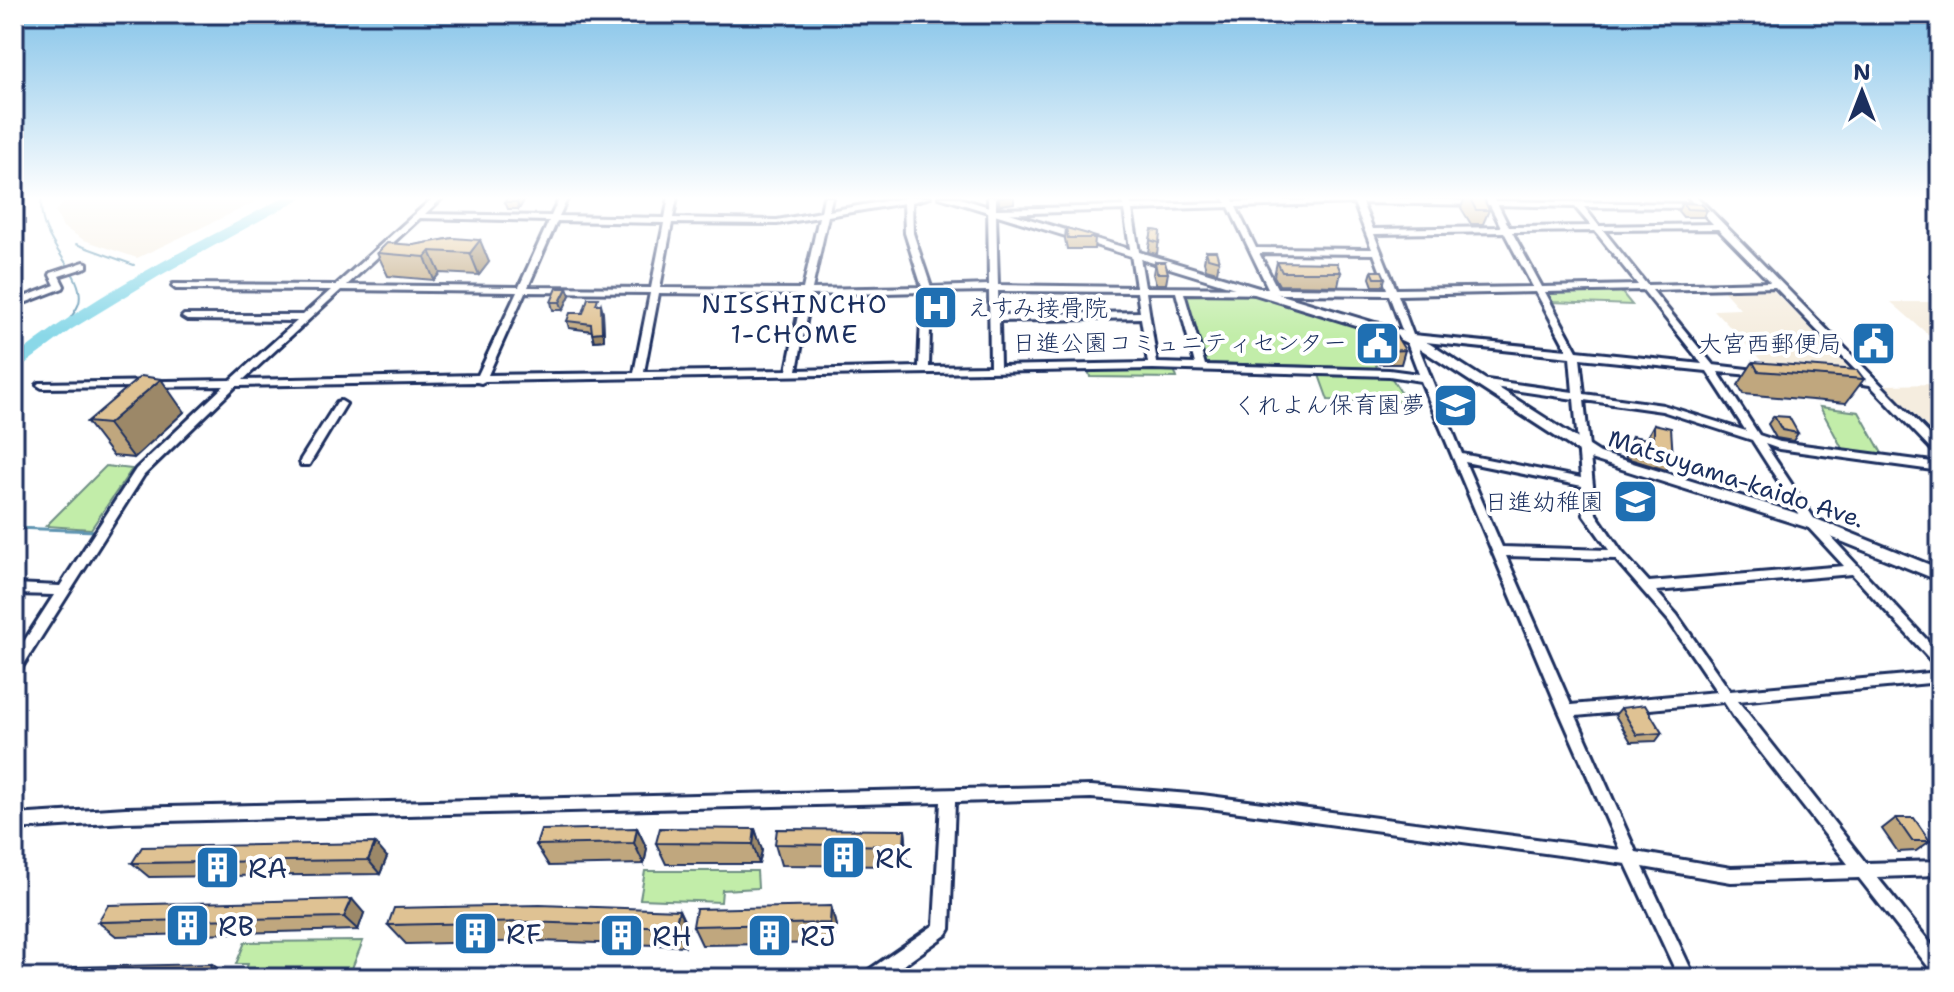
<svg xmlns="http://www.w3.org/2000/svg" width="1954" height="992" font-family="'Shantell Sans','Klee One',sans-serif">
<style>
.built{fill:#f5eddf}
.green{fill:#c2eda9;stroke:#6e8e84;stroke-width:2}
.lines{fill:none;stroke-linecap:round;stroke-linejoin:round}
.stream-far1{stroke:#5e94b1;stroke-width:2}
.stream{stroke:#5e94b1;stroke-width:3}
.river{fill:#8ad8e8;fill-rule:evenodd}
.minor-casing{stroke:#1b2f5e;stroke-width:6}
.major-casing{stroke:#1b2f5e;stroke-width:6}
.minor{fill:#fff;fill-rule:evenodd}
.major{fill:#fff;fill-rule:evenodd}
.wall{fill:#c0a77e;stroke:#1b2f5e;stroke-width:2}
.shaded-wall{fill:#9c8867;stroke:#1b2f5e;stroke-width:2}
.building{fill:#dfc293;stroke:#1b2f5e;stroke-width:2}
.labels{text-anchor:middle;stroke-width:8;stroke-linejoin:round;paint-order:stroke}
.poi-label{font-size:24px;fill:#1b2f5e;stroke:#fff;text-anchor:end}
.street-label{font-size:24px;fill:#1b2f5e;stroke:#fff}
.neighbourhood-label{font-size:26px;letter-spacing:2px;fill:#1b2f5e;stroke:#fff}
.near-poi-label{font-size:28px;fill:#1b2f5e;stroke:#fff;text-anchor:start}
</style>
<rect width="100%" height="100%" fill="#fff"/>
<filter id="ink" filterUnits="userSpaceOnUse"><feTurbulence type="fractalNoise" baseFrequency=".0125" numOctaves="2"/><feDisplacementMap in="SourceGraphic" scale="16" xChannelSelector="R" yChannelSelector="G"/><feConvolveMatrix kernelMatrix="1 2 1 2 8 2 1 2 1" color-interpolation-filters="sRGB"/></filter>
<g filter="url(#ink)">
<g class="built">
<polygon points="72,197 266,197 137,258 84,240 63,227 55,211"/>
<polygon points="1767,286 1771,288 1859,377 1770,370 1714,310 1740,309 1720,287"/>
<polygon points="1891,302 1940,302 1940,345"/>
<polygon points="1940,384 1940,440 1885,385"/>
</g>
<g class="green">
<polygon points="1619,289 1632,305 1551,302 1543,290"/>
<polygon points="1190,293 1253,293 1362,327 1377,368 1206,363 1203,361 1185,295"/>
<polygon points="1088,369 1174,369 1177,378 1090,377"/>
<polygon points="1319,375 1391,377 1407,402 1328,400"/>
<polygon points="1820,407 1859,412 1883,455 1843,450"/>
<polygon points="106,466 132,469 91,529 46,526"/>
<polygon points="645,871 757,871 758,888 722,890 721,902 640,899"/>
<polygon points="363,941 348,978 242,978 248,964 236,964 245,942"/>
</g>
<g class="lines">
<g class="stream-far1">
<path d="M 42,197 C 34,242 87,271 79,303 C 77,310 70,318 66,325"/>
<polyline points="76,244 134,265"/>
</g>
<polyline class="stream" points="14,528 96,531"/>
<path class="river" d="M 284,197 L 303,197 L 161,275 L 72,329 L 14,372 L 14,358 C 96,292 191,247 284,197 Z"/>
<defs>
<g id="minor">
<path d="M 434,197 L 443,197 L 425,214 L 551,216 L 560,197 L 568,197 L 559,216 L 665,218 L 669,197 L 677,197 L 673,218 L 777,220 L 821,212 L 824,197 L 832,197 L 829,211 L 909,197 L 930,197 L 912,202 L 913,233 L 931,287 L 989,285 L 988,197 L 996,197 L 996,209 L 1123,206 L 1122,197 L 1130,197 L 1131,205 L 1226,203 L 1224,197 L 1232,197 L 1234,202 L 1353,199 L 1352,197 L 1487,201 L 1485,197 L 1493,197 L 1495,201 L 1694,204 L 1688,197 L 1697,197 L 1940,445 L 1940,455 L 1936,454 L 1870,385 L 1847,382 L 1845,380 L 1850,377 L 1863,378 L 1775,287 L 1652,290 L 1713,365 L 1764,371 L 1766,373 L 1761,376 L 1718,372 L 1759,435 L 1780,442 L 1940,463 L 1940,471 L 1779,449 L 1765,444 L 1815,520 L 1940,654 L 1940,667 L 1936,666 L 1852,574 L 1656,591 L 1677,615 L 1730,691 L 1940,672 L 1940,682 L 1738,701 L 1866,863 L 1940,861 L 1940,875 L 1877,877 L 1940,955 L 1940,976 L 1934,974 L 1859,878 L 1731,882 L 1643,867 L 1695,978 L 1679,978 L 1626,864 L 1202,807 L 1091,798 L 955,802 L 950,929 L 947,934 L 886,978 L 864,978 L 866,972 L 934,925 L 941,802 L 126,822 L 14,829 L 14,815 L 126,808 L 1091,786 L 1202,795 L 1620,850 L 1559,711 L 1421,381 L 1389,376 L 1153,369 L 485,381 L 481,383 L 477,382 L 236,386 L 144,475 L 19,672 L 14,673 L 14,657 L 54,595 L 14,594 L 14,584 L 60,586 L 136,469 L 224,386 L 42,388 L 37,385 L 39,383 L 231,380 L 297,321 L 187,320 L 182,317 L 184,315 L 303,315 L 331,290 L 176,289 L 172,286 L 173,284 L 336,285 ZM 904,203 L 905,233 L 922,287 L 812,289 L 828,216 ZM 1354,203 L 1372,249 L 1256,248 L 1236,207 ZM 1362,203 L 1490,205 L 1501,227 L 1373,229 ZM 1498,205 L 1575,207 L 1591,226 L 1509,227 ZM 1229,207 L 1268,288 L 1145,287 L 1132,210 ZM 1584,207 L 1698,208 L 1713,224 L 1599,226 ZM 1124,210 L 1136,287 L 998,285 L 996,214 ZM 819,217 L 803,289 L 660,288 L 672,223 L 777,224 ZM 420,218 L 549,221 L 519,287 L 347,285 ZM 557,221 L 664,223 L 651,288 L 528,287 ZM 1718,229 L 1770,282 L 1647,285 L 1603,230 ZM 1595,231 L 1638,285 L 1542,287 L 1512,232 ZM 1504,232 L 1533,287 L 1396,289 L 1374,234 ZM 1259,253 L 1374,254 L 1387,289 L 1277,288 ZM 341,290 L 517,292 L 478,375 L 243,380 ZM 1643,290 L 1702,364 L 1577,351 L 1545,292 ZM 989,291 L 990,366 L 929,367 L 931,292 ZM 998,291 L 1137,292 L 1140,312 L 999,315 ZM 525,292 L 650,293 L 634,373 L 488,375 ZM 922,292 L 919,367 L 797,370 L 811,295 ZM 1146,292 L 1176,292 L 1195,364 L 1157,363 ZM 1536,292 L 1567,350 L 1413,335 L 1398,295 ZM 659,293 L 802,295 L 787,370 L 644,372 ZM 1184,293 L 1389,295 L 1404,335 L 1402,337 L 1406,340 L 1419,374 L 1389,370 L 1205,365 ZM 1141,318 L 1148,363 L 1000,366 L 999,321 ZM 1416,341 L 1570,357 L 1573,392 L 1480,379 L 1475,382 L 1480,385 L 1574,399 L 1581,478 L 1462,454 ZM 1580,358 L 1707,371 L 1746,431 L 1663,405 L 1584,394 ZM 1584,400 L 1662,411 L 1752,440 L 1807,526 L 1844,566 L 1649,582 L 1622,552 L 1596,514 ZM 1465,462 L 1582,486 L 1584,515 L 1609,550 L 1502,547 ZM 1506,556 L 1615,559 L 1669,621 L 1717,692 L 1571,705 ZM 1724,702 L 1737,722 L 1848,864 L 1731,868 L 1636,852 L 1576,716 Z"/>
<polygon points="84,262 87,263 87,267 59,276 64,286 63,288 14,307 14,301 55,285 50,275 51,273"/>
<polygon points="341,401 346,404 309,465 301,465 300,462 301,459 337,402"/>
</g>
<polygon id="major" points="939,197 956,197 1402,331 1430,344 1600,453 1816,519 1940,569 1940,581 1806,527 1590,459 1422,350 1394,337"/>
</defs>
<use href="#minor" class="minor-casing"/>
<use href="#major" class="major-casing"/>
<use href="#minor" class="minor"/>
<use href="#major" class="major"/>
</g>
<g class="wall">
<polygon points="508,197 526,197 519,209 508,209 505,202"/>
<polygon points="1465,197 1483,197 1489,210 1483,224 1471,224 1461,208"/>
<polygon points="1682,203 1707,210 1703,217 1683,217 1678,211"/>
<polygon points="1066,228 1095,238 1094,249 1067,249 1065,239"/>
<polygon points="1152,230 1160,231 1157,254 1148,252"/>
<polygon points="453,238 489,262 479,275 440,273 434,280 388,276 377,253 414,245"/>
<polygon points="1206,251 1219,261 1217,272 1206,269 1204,262"/>
<polygon points="1155,262 1168,273 1166,284 1156,284 1153,274"/>
<polygon points="1277,262 1341,272 1338,286 1279,285 1274,276"/>
<polygon points="1372,271 1385,278 1383,286 1373,286 1370,278"/>
<polygon points="567,288 570,295 563,310 553,310 551,302"/>
<polygon points="599,304 603,312 604,340 594,341 592,331 569,328 567,321"/>
<polygon points="1370,321 1386,328 1405,350 1401,364 1379,364 1366,334"/>
<polygon points="1753,362 1864,379 1846,403 1743,394 1738,385"/>
<polygon points="184,412 134,458 113,456 87,422"/>
<polygon points="1774,416 1798,433 1793,441 1776,438 1768,424"/>
<polygon points="1654,424 1673,458 1666,470 1626,458 1625,448 1632,436 1646,439"/>
<polygon points="1621,708 1662,733 1656,741 1631,742 1615,715"/>
<polygon points="1896,818 1930,841 1916,851 1898,852 1882,829"/>
<polygon points="637,828 647,849 644,864 549,866 536,845"/>
<polygon points="755,829 762,850 759,864 666,864 656,843"/>
<polygon points="905,830 907,851 906,866 781,865 775,844"/>
<polygon points="387,857 380,874 149,877 132,863"/>
<polygon points="831,906 836,926 834,943 702,945 693,926"/>
<polygon points="679,910 688,929 685,946 539,941 406,944 388,925"/>
<polygon points="364,913 358,930 116,936 98,922"/>
</g>
<g class="shaded-wall">
<polygon points="519,197 526,197 519,209 517,202"/>
<polygon points="999,197 1014,197 1014,203 999,205"/>
<polygon points="480,240 489,262 479,275 470,253"/>
<polygon points="430,251 440,273 434,280 425,257"/>
<polygon points="567,288 570,295 563,310 560,302"/>
<polygon points="601,304 603,312 604,340 594,341 592,333"/>
<polygon points="161,379 184,412 134,458 108,424"/>
<polygon points="637,828 647,849 644,864 634,843"/>
<polygon points="755,829 762,850 759,864 753,844"/>
<polygon points="905,830 907,851 906,866 904,846"/>
<polygon points="375,843 387,857 380,874 368,860"/>
<polygon points="352,899 364,913 358,930 344,917"/>
<polygon points="831,906 836,926 834,943 830,923"/>
<polygon points="679,910 688,929 685,946 675,927"/>
<polygon points="212,964 229,977 228,978 206,978"/>
</g>
<g class="building">
<polygon points="508,197 519,197 517,202 505,202"/>
<polygon points="1469,197 1483,197 1489,210 1476,210"/>
<polygon points="1682,203 1702,204 1707,210 1687,209"/>
<polygon points="1066,228 1088,234 1095,238 1068,238"/>
<polygon points="1152,230 1160,231 1159,243 1150,240"/>
<polygon points="453,238 480,240 470,253 430,251 425,257 377,253 387,243 414,245"/>
<polygon points="1206,251 1216,251 1219,261 1208,258"/>
<polygon points="1155,262 1165,262 1168,273 1157,273"/>
<polygon points="1277,262 1337,263 1341,272 1282,272"/>
<polygon points="1372,271 1382,271 1385,278 1375,278"/>
<polygon points="557,288 567,288 560,302 551,302"/>
<polygon points="588,298 598,298 596,304 601,304 602,332 592,333 591,324 567,321 570,313 583,313"/>
<polygon points="1370,321 1383,322 1386,328 1390,326 1405,350 1384,351"/>
<polygon points="1753,362 1857,370 1864,379 1758,371"/>
<polygon points="141,376 161,379 108,424 87,422"/>
<polygon points="1774,416 1789,417 1798,433 1782,430"/>
<polygon points="1654,424 1671,428 1673,458 1633,446 1632,436 1649,440 1649,436 1654,437"/>
<polygon points="1645,705 1662,733 1637,735 1621,708"/>
<polygon points="1896,818 1914,818 1930,841 1912,841"/>
<polygon points="637,828 634,843 536,845 541,830"/>
<polygon points="660,828 755,829 753,844 656,843"/>
<polygon points="777,829 905,830 904,846 775,844"/>
<polygon points="375,843 368,860 132,863 142,847"/>
<polygon points="352,899 344,917 98,922 108,905"/>
<polygon points="540,905 679,910 675,927 525,922 388,925 394,908"/>
<polygon points="831,906 830,923 693,926 696,909"/>
<polygon points="212,964 206,978 67,978 73,967"/>
</g>
</g>
<linearGradient id="sky" x2="0" y2="1"><stop stop-color="#82c2e8"/><stop offset="0.59" stop-color="#fff"/><stop offset="1" stop-color="#fff" stop-opacity="0"/></linearGradient>
<rect width="1954" height="336" fill="url(#sky)"/>
<defs>
<symbol id="hospital-square" viewBox="-11 -11 22 22"><rect x="-9" y="-9" width="18" height="18" rx="4" fill="#1f6fb2" stroke="#fff"/><path d="M-5-5h3v3.5h4V-5h3V5h-3V1.5h-4V5h-3Z" fill="#fff"/></symbol>
<symbol id="civic-square" viewBox="-11 -11 22 22"><rect x="-9" y="-9" width="18" height="18" rx="4" fill="#1f6fb2" stroke="#fff"/><path d="M-.6-6.5H3V-4.5H.6V-3L4-1V1h2V6H-6V1h2V-1L-.6-3ZM-1.2 2.5V6h2.4V2.5Z" fill="#fff"/></symbol>
<symbol id="school-square" viewBox="-11 -11 22 22"><rect x="-9" y="-9" width="18" height="18" rx="4" fill="#1f6fb2" stroke="#fff"/><path d="M0-5L7-2L0 1L-7-2ZM-4 1L0 2.5L4 1V4Q0 6-4 4Z" fill="#fff"/></symbol>
<symbol id="building-square" viewBox="-11 -11 22 22"><rect x="-9" y="-9" width="18" height="18" rx="4" fill="#1f6fb2" stroke="#fff"/><path d="M-4-6H4V6H1V3H-1V6H-4ZM-2.5-4.3h1.7v1.8h-1.7ZM.8-4.3h1.7v1.8H.8ZM-2.5-1h1.7V.8h-1.7ZM.8-1h1.7V.8H.8Z" fill="#fff"/></symbol>
</defs>
<g fill-rule="evenodd">
<use href="#hospital-square" x="910" y="282" width="51" height="51"/>
<use href="#civic-square" x="1352" y="318" width="51" height="51"/>
<use href="#civic-square" x="1848" y="318" width="51" height="51"/>
<use href="#school-square" x="1430" y="380" width="51" height="51"/>
<use href="#school-square" x="1610" y="476" width="51" height="51"/>
<use href="#building-square" x="818" y="832" width="51" height="51"/>
<use href="#building-square" x="192" y="842" width="51" height="51"/>
<use href="#building-square" x="162" y="900" width="51" height="51"/>
<use href="#building-square" x="450" y="908" width="51" height="51"/>
<use href="#building-square" x="596" y="910" width="51" height="51"/>
<use href="#building-square" x="744" y="910" width="51" height="51"/>
</g>
<g class="labels">
<g class="poi-label">
<text x="967" y="316" text-anchor="start">えすみ接骨院</text>
<text x="1347" y="351">日進公園コミュニティセンター</text>
<text x="1842" y="352">大宮西郵便局</text>
<text x="1425" y="413">くれよん保育園夢</text>
<text x="1604" y="510">日進幼稚園</text>
</g>
<g class="street-label">
<text transform="translate(1736 479) rotate(18)" y="8">Matsuyama-kaido Ave.</text>
</g>
<g class="neighbourhood-label">
<text x="795" y="313">NISSHINCHO<tspan x="795" dy="30">1-CHOME</tspan></text>
</g>
<g class="near-poi-label">
<text x="875" y="868">RK</text>
<text x="248" y="878">RA</text>
<text x="218" y="936">RB</text>
<text x="506" y="944">RF</text>
<text x="652" y="946">RH</text>
<text x="800" y="946">RJ</text>
</g>
</g>
<rect width="1954" height="992" fill="none" stroke="#fff" stroke-width="48"/>
<rect x="24" y="24" width="1906" height="944" fill="none" stroke="#1b2f5e" stroke-width="3" filter="url(#ink)"/>
<g transform="translate(1862 92)" stroke="#ffffff" stroke-width="6" paint-order="stroke">
<path d="M0-6L14 30L0 20L-14 30Z" fill="#1b2f5e"/>
<text y="-12" font-size="22" font-weight="bold" text-anchor="middle" fill="#1b2f5e">N</text>
</g>
</svg>
